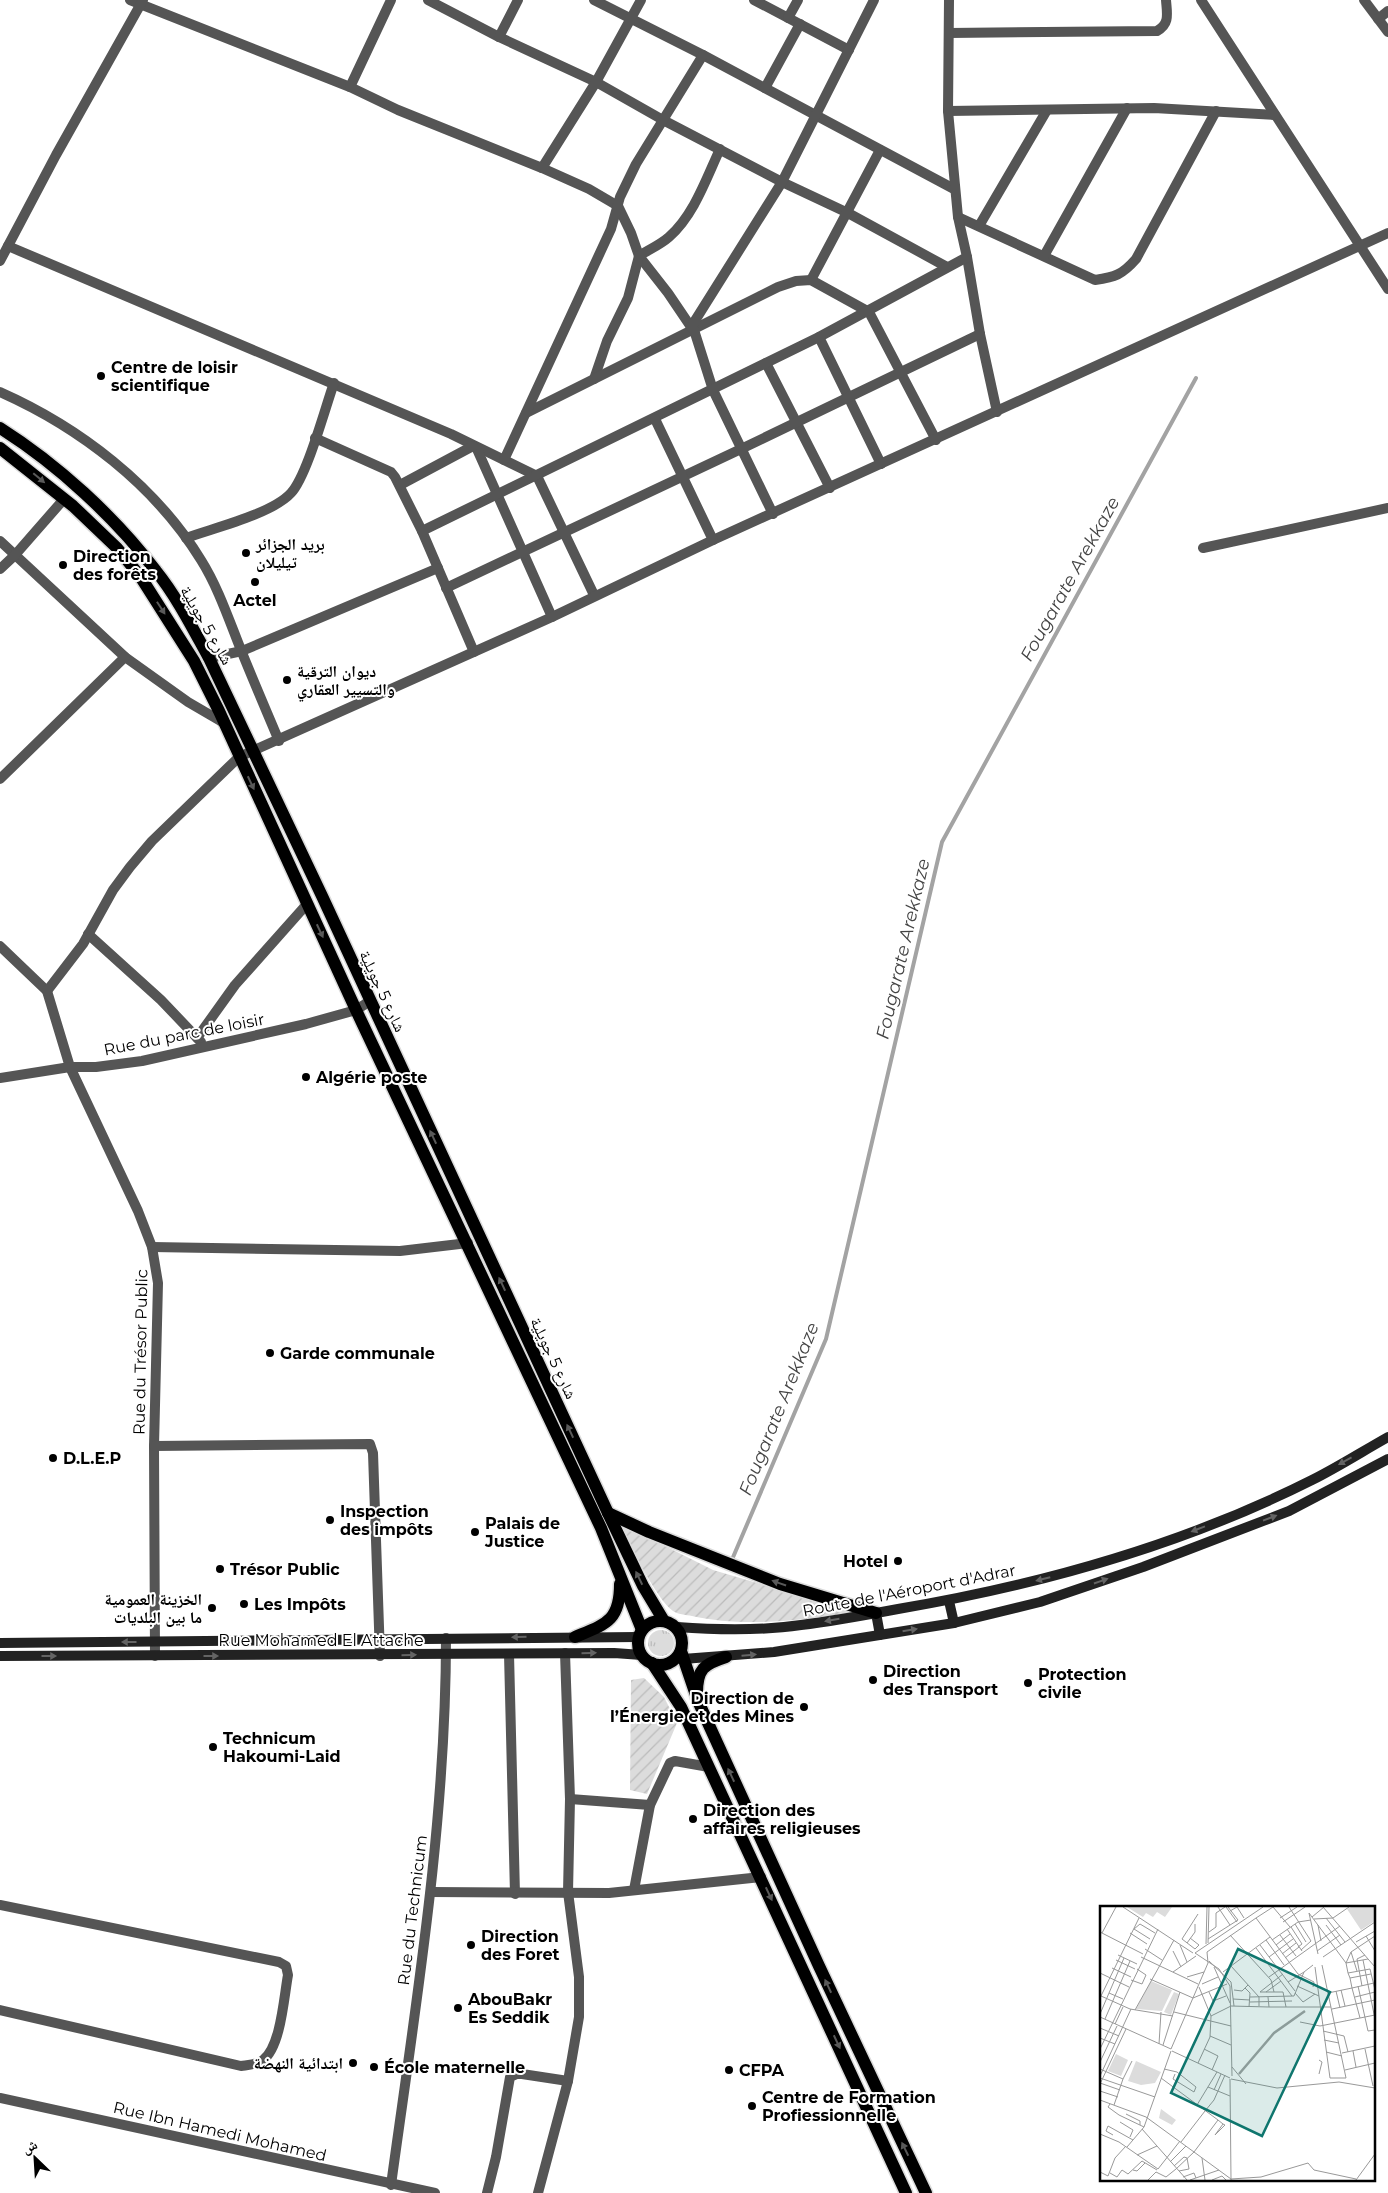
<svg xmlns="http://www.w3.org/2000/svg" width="1388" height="2193" font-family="Montserrat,'Noto Naskh Arabic',sans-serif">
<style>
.grass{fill:url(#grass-tufts)}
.garden{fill:url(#garden-furrows)}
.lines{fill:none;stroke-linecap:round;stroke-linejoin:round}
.stream{stroke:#a3a3a3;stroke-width:4}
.primary-casing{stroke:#dbdbdb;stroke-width:15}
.street{stroke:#555;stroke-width:10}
.secondary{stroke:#222;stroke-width:10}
.primary{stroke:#000;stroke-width:12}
.oneway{fill:#595959}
.oneway2{fill:#646464}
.poi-dot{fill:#000;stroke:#fff;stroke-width:2}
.labels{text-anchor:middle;stroke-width:4;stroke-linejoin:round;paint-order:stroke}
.poi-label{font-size:16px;font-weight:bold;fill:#000;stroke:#fff;text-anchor:start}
.street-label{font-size:16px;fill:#000;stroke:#fff}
.water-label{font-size:18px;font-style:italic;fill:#444;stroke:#fff}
.inset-river{fill:none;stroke:#a3a3a3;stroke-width:2.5}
.inset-road{fill:none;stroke:#999;stroke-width:1}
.view{fill:#0f766e;fill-opacity:0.15;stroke:#0f766e;stroke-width:2.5}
.inset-edge{fill:none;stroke:#000;stroke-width:2.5}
</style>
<defs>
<pattern id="grass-tufts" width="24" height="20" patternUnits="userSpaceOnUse" patternTransform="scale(1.25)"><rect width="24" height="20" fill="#dcdcdc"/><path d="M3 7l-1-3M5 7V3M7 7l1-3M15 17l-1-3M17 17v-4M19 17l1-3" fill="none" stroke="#bbb"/></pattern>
<pattern id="garden-furrows" width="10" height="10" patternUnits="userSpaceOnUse" patternTransform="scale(1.25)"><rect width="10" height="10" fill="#dcdcdc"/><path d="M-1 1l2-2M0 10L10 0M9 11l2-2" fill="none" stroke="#bbb"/></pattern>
</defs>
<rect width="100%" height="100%" fill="#fff"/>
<circle class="grass" cx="661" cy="1643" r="13"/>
<g class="garden">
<path d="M 619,1523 L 713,1570 L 856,1612 C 802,1620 745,1628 692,1616 C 686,1615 677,1614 673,1611 C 656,1599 630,1544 619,1523 Z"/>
<polygon points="644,1678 664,1697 677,1723 647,1794 630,1790 631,1680"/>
</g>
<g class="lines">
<polyline class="stream" points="731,1562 826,1339 942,842 1196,378"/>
<defs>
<g id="primary">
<path d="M 0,428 C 57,464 115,517 156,571 C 177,597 193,629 209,658 L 322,896 L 608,1513 L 643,1586 L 664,1621"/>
<polyline points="0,448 73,506 117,548 140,576 194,661 219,711 356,1010 601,1528 642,1630"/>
<polyline points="608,1513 649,1532 780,1584 876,1613"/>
<circle cx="660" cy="1643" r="22"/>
<path d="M 575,1637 C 606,1624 620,1621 620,1584"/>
<polyline points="681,1651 698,1701 819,1966 926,2193"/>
<polyline points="652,1663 681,1707 906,2193"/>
<path d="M 697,1693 C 697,1669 704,1664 726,1657"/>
</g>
</defs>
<use href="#primary" class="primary-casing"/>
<g class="street">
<polyline points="130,0 350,87 398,110 542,168 589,189 618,206 631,233 639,256 668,293 691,327"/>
<polyline points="428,0 499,37 596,82 663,120 782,182 848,213 947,267"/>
<polyline points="594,0 703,55 954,189"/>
<polyline points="754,0 849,50"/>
<polyline points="1201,0 1388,289"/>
<polyline points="1364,0 1388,32"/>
<polyline points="788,18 798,0"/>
<polyline points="1378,19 1388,11"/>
<path d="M 949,33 L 1157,31 C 1170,24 1167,14 1166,0"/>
<polyline points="499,37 518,0"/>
<polyline points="350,87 391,0"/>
<polyline points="765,88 800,24"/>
<polyline points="948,111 1154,108 1275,115"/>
<polyline points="542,168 596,82 641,0"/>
<path d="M 958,217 L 1095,280 C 1115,277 1122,275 1136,259 L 1216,111"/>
<polyline points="979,226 1047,110"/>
<polyline points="8,246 451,434 537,476 594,595"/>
<polyline points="1044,256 1127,108"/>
<polyline points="967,257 980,334 997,412"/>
<polyline points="0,261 56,155 143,0"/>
<polyline points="811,280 880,150"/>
<polyline points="819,337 881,464"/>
<polyline points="766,363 830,488"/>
<path d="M 594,379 L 607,341 L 628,298 L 639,256 C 648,250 660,245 669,237 C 694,215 706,179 720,149"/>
<path d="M 0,392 C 79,427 155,485 201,560 C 218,587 229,620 241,650 C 253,680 266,710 279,741"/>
<polyline points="526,413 778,287 796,281 811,280 869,312 936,440"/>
<polyline points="315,438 391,472 395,477 422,531 474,652"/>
<polyline points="476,447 552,617"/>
<polyline points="504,460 611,229 620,197 636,164 703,55"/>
<polyline points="400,485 473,446"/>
<polyline points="773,514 713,390 694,330 691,327 782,182 874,0"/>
<polyline points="422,531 819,337 967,257 958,217 948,111 949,0"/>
<path d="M 186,538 C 213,528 272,514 291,493 C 307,476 325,408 334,383"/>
<polyline points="713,540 1388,233"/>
<polyline points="0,541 125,657 188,702 224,723"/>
<polyline points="1203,548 1388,508"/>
<polyline points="0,569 15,555 64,499"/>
<polyline points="446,588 741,449 980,334"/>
<polyline points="209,658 242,651 438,568"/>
<polyline points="0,779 125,657"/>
<polyline points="88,934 161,1000 201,1042"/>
<polyline points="0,946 47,991 70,1067 138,1211 152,1247 158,1283 154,1446 155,1656"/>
<polyline points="47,991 83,944 113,890 130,867 152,841 239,757 552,617 713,540 655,419"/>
<polyline points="197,1038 235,985 307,904"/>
<polyline points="0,1078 70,1067 96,1067 142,1061 306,1024 356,1010 370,1001"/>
<polyline points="152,1247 400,1251 468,1243"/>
<polyline points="154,1446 370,1444 373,1453 380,1656"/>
<polyline points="509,1654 515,1894"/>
<polyline points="570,1799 650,1805"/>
<polyline points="634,1890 650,1805 670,1763 675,1761 709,1767"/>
<polyline points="431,1892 609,1893 761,1877"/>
<path d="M 0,1905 L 279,1962 L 286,1966 L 288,1975 C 284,1996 281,2047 263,2060 C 257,2065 248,2065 241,2066 L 0,2010"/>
<polyline points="0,2098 435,2193"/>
<path d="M 391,2185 C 416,2003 446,1822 446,1638"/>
<polyline points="487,2193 496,2157 510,2077 517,2074 522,2074 568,2081"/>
<polyline points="538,2193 568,2081 579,2017 579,1977 568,1892 570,1799 565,1653"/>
</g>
<g class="secondary">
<polyline points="949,1601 954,1623"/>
<polyline points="876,1613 880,1635"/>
<path d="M 677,1627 C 718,1630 760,1631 801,1625 C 834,1621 866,1615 898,1609 C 1040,1585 1183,1545 1312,1480 C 1338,1467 1363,1451 1388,1437"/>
<polyline points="0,1643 638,1637"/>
<polyline points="0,1656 614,1653 642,1655"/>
<polyline points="683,1659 774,1652 954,1623 1040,1602 1143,1567 1289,1511 1388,1459"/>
</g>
<use href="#primary" class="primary"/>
</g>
<defs><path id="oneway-solid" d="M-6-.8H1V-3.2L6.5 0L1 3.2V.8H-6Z" transform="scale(1.25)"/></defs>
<g class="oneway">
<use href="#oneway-solid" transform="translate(39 478) rotate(40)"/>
<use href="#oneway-solid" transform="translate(161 608) rotate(57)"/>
<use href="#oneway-solid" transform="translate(251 783) rotate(65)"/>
<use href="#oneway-solid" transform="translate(320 931) rotate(65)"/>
<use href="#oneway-solid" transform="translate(433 1137) rotate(-115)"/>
<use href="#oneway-solid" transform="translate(502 1284) rotate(-115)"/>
<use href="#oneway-solid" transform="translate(570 1431) rotate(-115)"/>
<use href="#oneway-solid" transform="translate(639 1578) rotate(-116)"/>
<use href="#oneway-solid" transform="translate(779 1583) rotate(-161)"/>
<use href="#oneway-solid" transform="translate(731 1775) rotate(-115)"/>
<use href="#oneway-solid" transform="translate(769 1894) rotate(65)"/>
<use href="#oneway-solid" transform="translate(828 1986) rotate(-115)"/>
<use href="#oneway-solid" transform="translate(837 2042) rotate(65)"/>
<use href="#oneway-solid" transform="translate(905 2149) rotate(-116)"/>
</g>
<g class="oneway2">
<use href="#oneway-solid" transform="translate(1345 1461) rotate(151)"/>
<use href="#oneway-solid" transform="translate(1270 1518) rotate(-21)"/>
<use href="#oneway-solid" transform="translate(1198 1529) rotate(159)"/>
<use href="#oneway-solid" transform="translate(1043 1579) rotate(166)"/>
<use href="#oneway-solid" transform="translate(1101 1581) rotate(-19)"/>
<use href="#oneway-solid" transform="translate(832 1620) rotate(170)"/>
<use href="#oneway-solid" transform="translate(910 1630) rotate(-9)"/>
<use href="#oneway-solid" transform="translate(519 1637) rotate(179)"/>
<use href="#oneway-solid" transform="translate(129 1642) rotate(180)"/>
<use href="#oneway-solid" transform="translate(589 1653) rotate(-1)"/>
<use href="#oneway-solid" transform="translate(409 1655) rotate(-1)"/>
<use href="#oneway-solid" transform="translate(749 1655) rotate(-5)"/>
<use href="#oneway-solid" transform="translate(49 1656)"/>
<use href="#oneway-solid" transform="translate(211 1656)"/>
</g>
<g class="poi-dot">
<circle cx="101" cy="376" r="5"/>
<circle cx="246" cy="553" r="5"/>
<circle cx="63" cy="565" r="5"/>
<circle cx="255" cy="582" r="5"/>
<circle cx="287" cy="680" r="5"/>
<circle cx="306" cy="1077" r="5"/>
<circle cx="270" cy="1353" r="5"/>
<circle cx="53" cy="1458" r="5"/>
<circle cx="330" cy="1520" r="5"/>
<circle cx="475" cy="1532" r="5"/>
<circle cx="898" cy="1561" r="5"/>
<circle cx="220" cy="1569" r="5"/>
<circle cx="244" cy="1604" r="5"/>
<circle cx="212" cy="1608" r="5"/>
<circle cx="873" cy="1680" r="5"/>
<circle cx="1028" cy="1683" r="5"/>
<circle cx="804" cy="1707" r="5"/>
<circle cx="213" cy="1747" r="5"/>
<circle cx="693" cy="1819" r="5"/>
<circle cx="471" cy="1945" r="5"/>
<circle cx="458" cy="2008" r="5"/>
<circle cx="353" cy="2063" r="5"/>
<circle cx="374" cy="2067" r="5"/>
<circle cx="729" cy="2070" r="5"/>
<circle cx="752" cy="2106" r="5"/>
</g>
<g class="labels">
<g class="poi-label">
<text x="111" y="373">Centre de loisir<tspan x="111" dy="18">scientifique</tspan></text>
<text x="256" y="550">بريد الجزائر<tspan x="256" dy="18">تيليلان</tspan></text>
<text x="73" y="562">Direction<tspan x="73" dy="18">des forêts</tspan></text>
<text x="255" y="606" text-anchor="middle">Actel</text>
<text x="297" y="677">ديوان الترقية<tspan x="297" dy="18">والتسيير العقاري</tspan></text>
<text x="316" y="1083">Algérie poste</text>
<text x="280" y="1359">Garde communale</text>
<text x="63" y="1464">D.L.E.P</text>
<text x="340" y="1517">Inspection<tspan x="340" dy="18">des impôts</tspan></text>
<text x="485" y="1529">Palais de<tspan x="485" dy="18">Justice</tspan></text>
<text x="888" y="1567" text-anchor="end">Hotel</text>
<text x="230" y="1575">Trésor Public</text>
<text x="202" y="1605" text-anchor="end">الخزينة العمومية<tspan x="202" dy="18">ما بين البلديات</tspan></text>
<text x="254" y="1610">Les Impôts</text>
<text x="883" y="1677">Direction<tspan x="883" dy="18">des Transport</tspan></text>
<text x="1038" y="1680">Protection<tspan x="1038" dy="18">civile</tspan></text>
<text x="794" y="1704" text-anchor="end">Direction de<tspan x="794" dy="18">l’Énergie et des Mines</tspan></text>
<text x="223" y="1744">Technicum<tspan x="223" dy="18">Hakoumi-Laid</tspan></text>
<text x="703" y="1816">Direction des<tspan x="703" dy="18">affaires religieuses</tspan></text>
<text x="481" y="1942">Direction<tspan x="481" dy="18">des Foret</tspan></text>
<text x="468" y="2005">AbouBakr<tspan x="468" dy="18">Es Seddik</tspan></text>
<text x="343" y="2069" text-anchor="end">ابتدائية النهضة</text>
<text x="384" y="2073">École maternelle</text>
<text x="739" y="2076">CFPA</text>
<text x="762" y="2103">Centre de Formation<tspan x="762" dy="18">Profiessionnelle</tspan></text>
</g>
<g class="street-label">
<text transform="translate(207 625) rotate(60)" y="6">شارع 5 جويلية</text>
<text transform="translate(383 991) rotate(65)" y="6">شارع 5 جويلية</text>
<text transform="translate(184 1034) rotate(-11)" y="6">Rue du parc de loisir</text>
<text transform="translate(140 1352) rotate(-89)" y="6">Rue du Trésor Public</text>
<text transform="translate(554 1358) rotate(65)" y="6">شارع 5 جويلية</text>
<text transform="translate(909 1590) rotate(-11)" y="6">Route de l'Aéroport d'Adrar</text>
<text x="321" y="1646">Rue Mohamed El Attache</text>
<text transform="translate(412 1910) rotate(-83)" y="6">Rue du Technicum</text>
<text transform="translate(220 2131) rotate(13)" y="6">Rue Ibn Hamedi Mohamed</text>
</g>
<g class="water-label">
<text transform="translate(1070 579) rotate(-61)" y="6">Fougarate Arekkaze</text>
<text transform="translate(903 949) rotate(-77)" y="6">Fougarate Arekkaze</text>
<text transform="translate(779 1409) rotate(-68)" y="6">Fougarate Arekkaze</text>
</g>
</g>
<g transform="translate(1100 1906)">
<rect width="275" height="275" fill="#fff"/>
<path d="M 74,86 L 79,88 L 71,109 L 64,106 Z" fill="#dcdcdc"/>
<path d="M 16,148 L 28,154 L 21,170 L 8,165 Z" fill="#dcdcdc"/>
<path d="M 251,1 L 275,1 L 275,15 L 261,24 L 247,3 ZM 51,75 L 72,84 L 62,105 L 36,103 ZM 61,203 L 76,214 L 72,219 L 59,212 Z" fill="#dcdcdc"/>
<path d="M 27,1 L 72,1 L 65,11 L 57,6 L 53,11 L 46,7 L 43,11 ZM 36,155 L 61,166 L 55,177 L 41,179 L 28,175 Z" fill="#dcdcdc"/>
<path class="inset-river" d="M 139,168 L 174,127 L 205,105"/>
<path class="inset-road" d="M 23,1 L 93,47M 118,1 L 130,19M 126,1 L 137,16M 128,1 L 138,14M 173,1 L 156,12 L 198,68 L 214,76 L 213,81M 173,1 L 190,21M 189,1 L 211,35 L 201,44M 223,1 L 275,61M 130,5 L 137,1 L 144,12M 212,11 L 224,1M 180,12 L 197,1M 226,12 L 245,36M 214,13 L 233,12 L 249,1M 183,16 L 205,1M 195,18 L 206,36M 218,19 L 221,35M 226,19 L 241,39M 191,21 L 202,38 L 198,41M 34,23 L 40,18 L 55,27M 34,23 L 50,33M 187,23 L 202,45M 0,26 L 43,48M 109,26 L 116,21 L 116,7 L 125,1M 2,27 L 16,1M 30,27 L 47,38M 130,29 L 171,74 L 174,86M 180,29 L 196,50M 266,30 L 275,45M 275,30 L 251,46 L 246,57 L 248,67 L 270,63 L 275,84M 90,32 L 99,39 L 95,43 L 82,33 L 98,8M 108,33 L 138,14M 166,34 L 184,59M 172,34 L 198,16 L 211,14M 256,36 L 275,25M 87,37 L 95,26 L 95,18M 108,37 L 109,1M 106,38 L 107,1M 80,39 L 87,56M 160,39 L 195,85M 176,39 L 190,28M 156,42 L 192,90M 45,43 L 62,54M 73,45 L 81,61M 217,45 L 240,29M 251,46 L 257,65M 95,47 L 119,63 L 130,80 L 132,170M 95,47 L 163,1M 182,48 L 196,37M 218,48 L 209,7 L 246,57 L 268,53M 18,49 L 37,58M 41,51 L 98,78M 169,51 L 193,33M 223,51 L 275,16M 185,52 L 199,41M 16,54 L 35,63M 263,54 L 275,113M 109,55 L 131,76 L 134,100M 131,60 L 159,91 L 159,100M 114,61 L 130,97M 215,61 L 230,172 L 246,172 L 222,59M 12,62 L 31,71M 73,66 L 96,50M 123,66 L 170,31M 0,67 L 29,81M 248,67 L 250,72 L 271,68M 87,71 L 104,66M 169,71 L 240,20M 250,72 L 252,82 L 274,77M 50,73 L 93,92M 31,74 L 42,78 L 46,69 L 37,63M 188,76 L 204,66M 102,78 L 118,71M 197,80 L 219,90M 258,80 L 268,125 L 275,124M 262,80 L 257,53 L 265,49M 145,82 L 150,87 L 149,101M 134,84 L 142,85 L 148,79M 241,84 L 245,100M 236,85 L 240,102M 109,86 L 113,95 L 126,90M 160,86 L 183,86 L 186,101M 160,86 L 183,68M 166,86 L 181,75M 9,87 L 23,93M 195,87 L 203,96 L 215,88M 228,87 L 252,82 L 260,112M 1,90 L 30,103 L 73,110M 150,91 L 194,90 L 204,66 L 213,59M 255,91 L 275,86M 0,92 L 39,12M 93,92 L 127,78M 133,93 L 150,94M 150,96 L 192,95M 169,101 L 231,101M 232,103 L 275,94M 35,104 L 74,34M 74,106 L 131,120M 0,108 L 24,52M 111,110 L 131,100 L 169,101 L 168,91M 0,111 L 71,143M 5,113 L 30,55M 200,116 L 220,120 L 275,109M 15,118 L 23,101M 0,122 L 19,130M 223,125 L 244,130 L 248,146M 110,130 L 131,139M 0,132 L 15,138M 224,134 L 239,137M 59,138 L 61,106M 63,139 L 80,86M 0,143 L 58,23M 71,143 L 108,57 L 107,46 L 156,12M 104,143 L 118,150 L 112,164M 265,143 L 273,180M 72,145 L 130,172M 253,145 L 256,161M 226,146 L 242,150M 242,147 L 275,140M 0,156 L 17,120M 98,157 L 110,131 L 111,110 L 99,81M 132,161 L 146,178M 0,163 L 23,173 L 14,199M 64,163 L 77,166 L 96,181 L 94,186 L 73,173 L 75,168M 245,164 L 275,157M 219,168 L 222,156 L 219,154M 0,170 L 31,103M 0,172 L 55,191M 23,173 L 32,155M 130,173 L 131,274M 131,173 L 177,182 L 239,176 L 275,182M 0,177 L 20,184M 0,178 L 26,123M 108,181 L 130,190M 114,184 L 121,168M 0,185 L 18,191M 0,194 L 46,211 L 131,273 L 161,271 L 208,257 L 214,264 L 256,273M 10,198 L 8,201 L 19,209 L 44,221M 97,199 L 117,166M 105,205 L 114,194 L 125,169M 26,208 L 40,215 L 40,219M 118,214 L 123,218 L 125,219 L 115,229 L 123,218M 20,216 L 33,224 L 30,231M 42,223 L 87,274M 0,228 L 19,236 L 58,263 L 80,235M 13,229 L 6,225 L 8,220 L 33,234M 81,236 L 105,205M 27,241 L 44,221 L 71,145M 37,249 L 57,240M 102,252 L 105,274M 70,256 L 86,240M 74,260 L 84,251 L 87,252 L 89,263 L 79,265M 33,264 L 37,265 L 45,257M 0,266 L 8,270 L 15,252 L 26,240M 10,267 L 17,271 L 22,264 L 28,268 L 42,255 L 57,264M 83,271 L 94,267 L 96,272M 48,274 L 56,266 L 66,271 L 76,263 L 94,246 L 118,214 L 61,172M 90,274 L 119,264M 112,274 L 122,270 L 126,274M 256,274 L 275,248"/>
<path class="view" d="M 138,43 L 230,86 L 162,230 L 71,187 Z"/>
<rect width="275" height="275" class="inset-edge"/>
</g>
<g transform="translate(35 2158) rotate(335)" stroke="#ffffff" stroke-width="4" paint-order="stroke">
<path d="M0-4L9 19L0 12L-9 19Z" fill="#000000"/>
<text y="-8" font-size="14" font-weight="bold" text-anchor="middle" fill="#000000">ش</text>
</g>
</svg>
